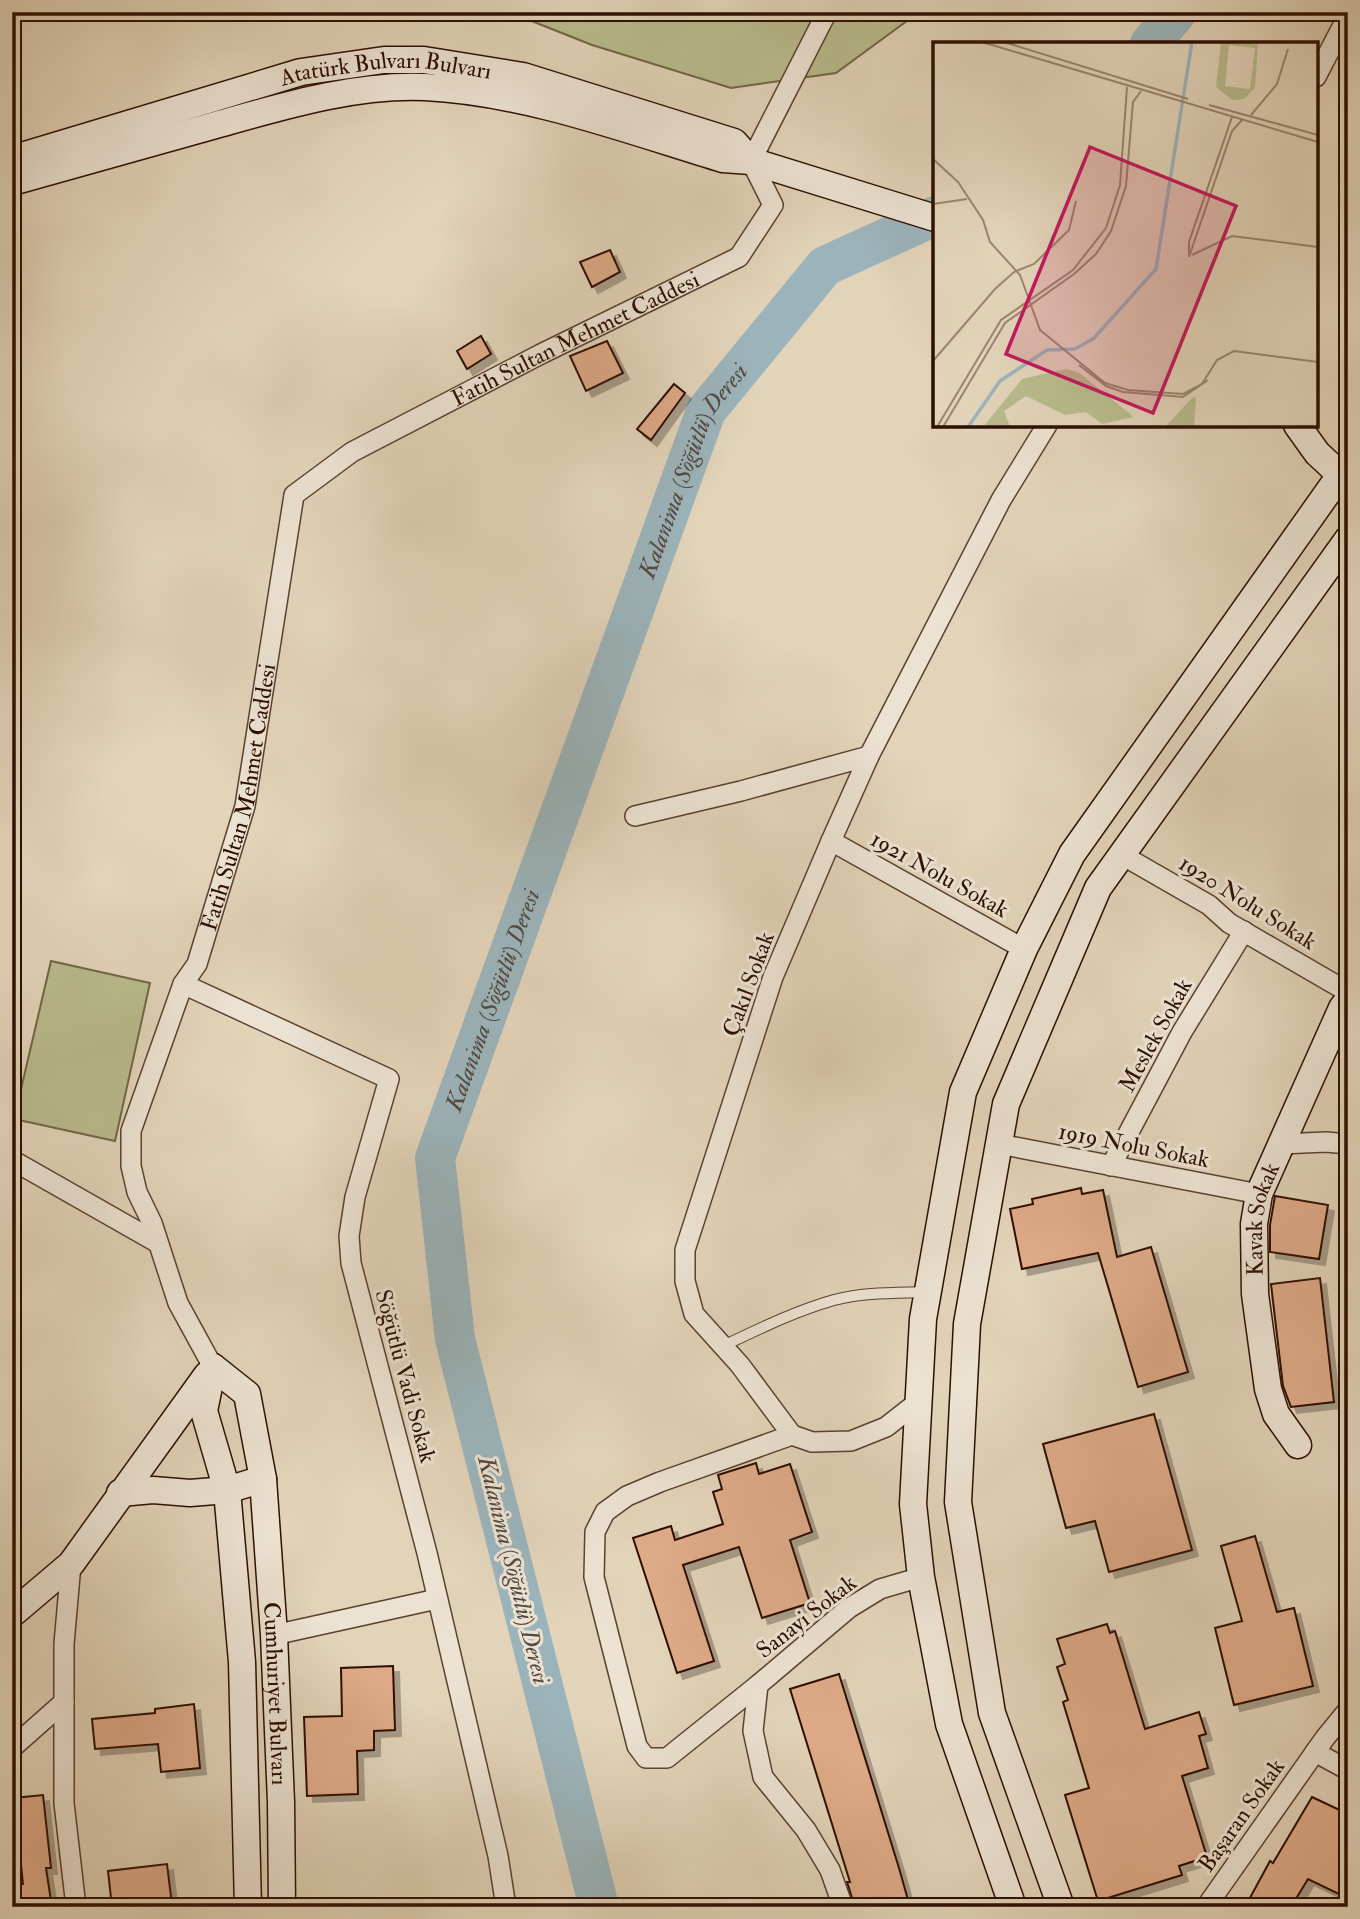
<svg xmlns="http://www.w3.org/2000/svg" width="1360" height="1919" font-family="'IM FELL Double Pica',serif">
<style>
.green{fill:#b8bb8c;stroke:#726546;stroke-width:2}
.lines{fill:none;stroke-linecap:round;stroke-linejoin:round}
.river{stroke:#9bb4bb;stroke-width:40}
.building{fill:#deaa88;stroke:#2d0f01;stroke-width:2;filter:url(#shadow)}
.lane-casing{stroke:#5a402f;stroke-width:12}
.street-casing{stroke:#5a402f;stroke-width:22}
.secondary-casing{stroke:#2d0f01;stroke-width:29}
.lane{stroke:#ece2d2;stroke-width:10}
.street{stroke:#ece2d2;stroke-width:19}
.secondary{stroke:#ece2d2;stroke-width:26}
.labels{text-anchor:middle;stroke-width:6;stroke-linejoin:round;paint-order:stroke}
.street-label{font-size:23px;fill:#2d0f01;stroke:#ece2d2}
.water-label{font-size:24px;font-style:italic;fill:#544942;stroke:#ece2d2}
.inset-river{fill:none;stroke:#9bb4bb;stroke-width:3.5}
.inset-road{fill:none;stroke:#9a856f;stroke-width:2}
.view{fill:#c2185b;fill-opacity:0.15;stroke:#c2185b;stroke-width:3.5}
.inset-edge{fill:none;stroke:#2d0f01;stroke-width:3.5}
</style>
<defs>
<filter id="shadow"><feDropShadow dx="6" dy="6" stdDeviation="0" flood-color="#0004"/></filter>
</defs>
<rect width="100%" height="100%" fill="#e2d3b9"/>
<filter id="stains"><feTurbulence type="fractalNoise" baseFrequency=".00286" numOctaves="4"/><feColorMatrix values="0 0 0 0 .2 0 0 0 0 .09 0 0 0 0 .02 0 0 0 .5 -.17"/></filter>
<radialGradient id="worn" r=".72"><stop offset=".6" stop-color="#630" stop-opacity="0"/><stop offset="1" stop-color="#630" stop-opacity=".3"/></radialGradient>
<g class="green">
<polygon points="509,12 919,12 836,73 731,88 592,45"/>
<polygon points="51,961 150,983 115,1141 14,1119"/>
</g>
<g class="lines">
<g class="river">
<polyline points="1150,44 1177,12"/>
<path id="s1" d="M 599,1907 L 455,1339 L 435,1158 L 706,411 L 825,266 L 935,216"/>
</g>
</g>
<g class="building">
<polygon points="610,250 620,272 592,287 580,262"/>
<polygon points="481,336 491,354 467,369 457,351"/>
<polygon points="607,341 623,373 586,391 570,356"/>
<polygon points="674,384 685,393 651,440 637,429"/>
<polygon points="1081,1188 1082,1194 1103,1190 1117,1257 1151,1247 1188,1372 1138,1387 1098,1253 1022,1269 1010,1209 1033,1204 1032,1199"/>
<polygon points="1275,1196 1328,1205 1319,1259 1270,1252 1270,1225"/>
<polygon points="1320,1278 1334,1402 1291,1407 1283,1386 1271,1284"/>
<polygon points="1154,1414 1192,1550 1109,1572 1095,1521 1066,1528 1043,1444"/>
<polygon points="756,1463 759,1474 790,1464 812,1532 790,1540 810,1603 762,1618 739,1547 683,1565 714,1661 677,1673 633,1538 671,1526 675,1540 723,1524 713,1492 722,1489 718,1475"/>
<polygon points="1255,1536 1277,1612 1294,1608 1313,1686 1234,1705 1215,1628 1242,1621 1221,1546"/>
<polygon points="1107,1624 1110,1633 1115,1631 1145,1729 1199,1712 1206,1734 1199,1736 1208,1768 1182,1776 1207,1857 1179,1866 1182,1875 1098,1901 1065,1795 1089,1788 1063,1702 1068,1700 1057,1667 1065,1664 1057,1639"/>
<polygon points="393,1666 395,1730 374,1731 374,1750 357,1751 358,1794 307,1796 304,1717 342,1716 341,1668"/>
<polygon points="839,1674 899,1868 910,1907 855,1907 847,1882 850,1882 790,1689"/>
<polygon points="194,1704 200,1768 161,1772 158,1744 95,1749 92,1719 155,1713 155,1709"/>
<polygon points="43,1795 51,1868 46,1868 52,1907 12,1907 12,1886 23,1884 14,1798"/>
<polygon points="1312,1797 1348,1814 1348,1887 1343,1896 1308,1879 1291,1907 1245,1907 1270,1861 1273,1863"/>
<polygon points="167,1864 172,1905 112,1907 108,1871"/>
</g>
<g class="lines">
<defs>
<path id="lane" d="M 723,1346 C 759,1329 795,1311 834,1300 C 863,1292 896,1293 926,1292"/>
<g id="street">
<polyline points="1316,77 1344,23 1347,12"/>
<polyline points="635,816 741,791 869,756"/>
<polyline points="831,841 1024,949"/>
<polyline points="1122,855 1209,905 1229,923 1348,992"/>
<polyline points="183,984 389,1079 355,1197 349,1236 351,1263 427,1553 498,1856 506,1907"/>
<polyline points="999,1144 1259,1194"/>
<polyline points="1281,1144 1326,1142 1348,1144"/>
<polyline points="12,1160 158,1243"/>
<polyline points="1111,1166 1182,1032 1244,931"/>
<path id="s2" d="M 213,1367 L 178,1303 L 152,1223 L 137,1192 L 131,1166 L 131,1131 L 183,984 L 197,964 L 245,806 L 294,495 L 352,452 L 541,354 L 739,257 L 773,205 L 751,161 L 827,12"/>
<polyline points="918,1402 886,1427 851,1441 812,1442 792,1435 740,1365 694,1314 685,1281 685,1250 773,977 831,841 869,756 1001,500 1047,425"/>
<polyline points="71,1564 64,1644 64,1803 76,1907"/>
<polyline points="274,1635 437,1599"/>
<polyline points="758,1685 667,1758 646,1758 637,1746 594,1577 595,1532 605,1512 627,1496 660,1482 792,1435"/>
<polyline points="12,1748 64,1702"/>
<polyline points="1315,1752 1348,1770"/>
<polyline points="843,1907 830,1870 806,1830 763,1777 753,1731 758,1685 849,1608 880,1589 921,1577"/>
<polyline points="1206,1907 1325,1738 1348,1710"/>
</g>
<g id="secondary">
<path id="s3" d="M 12,159 L 301,72 L 384,60 L 424,60 L 523,76 L 734,142 L 751,161"/>
<path d="M 12,182 C 78,163 145,145 212,126 C 280,107 353,84 425,87 C 526,92 627,130 723,159 L 751,161 L 935,218"/>
<polyline points="1297,425 1317,453 1348,482"/>
<path id="s4" d="M 213,1367 L 247,1394 L 263,1479 L 274,1635 L 281,1802 L 282,1907"/>
<polyline points="213,1367 204,1411 227,1490 242,1662 248,1907"/>
<path id="s5" d="M 1298,1445 L 1276,1414 L 1268,1389 L 1255,1294 L 1254,1224 L 1259,1194 L 1342,1008 L 1348,1000"/>
<polyline points="120,1493 153,1490 190,1493 227,1490 263,1479"/>
<polyline points="12,1614 71,1564 207,1375"/>
<polyline points="1013,1907 949,1724 921,1577 913,1504 923,1319 963,1092 1024,949 1072,854 1348,464"/>
<polyline points="1061,1907 992,1713 958,1502 967,1324 1006,1104 1098,888 1348,539"/>
</g>
</defs>
<use href="#lane" class="lane-casing"/>
<use href="#street" class="street-casing"/>
<use href="#secondary" class="secondary-casing"/>
<use href="#lane" class="lane"/>
<use href="#street" class="street"/>
<use href="#secondary" class="secondary"/>
</g>
<g class="labels">
<g class="street-label">
<text dy="8" stroke="none"><textPath href="#s3" startOffset="387">Atatürk Bulvarı Bulvarı</textPath></text>
<text dy="8" stroke="none"><textPath href="#s2" startOffset="1236">Fatih Sultan Mehmet Caddesi</textPath></text>
<text dy="8" stroke="none"><textPath href="#s2" startOffset="606">Fatih Sultan Mehmet Caddesi</textPath></text>
<text transform="translate(940 874) rotate(29)" y="8">1921 Nolu Sokak</text>
<text transform="translate(1248 902) rotate(32)" y="8">1920 Nolu Sokak</text>
<text transform="translate(748 984) rotate(-70)" y="8">Çakıl Sokak</text>
<text transform="translate(1155 1035) rotate(-61)" y="8">Meslek Sokak</text>
<text transform="translate(1134 1145) rotate(11)" y="8">1919 Nolu Sokak</text>
<text dy="8" stroke="none"><textPath href="#s5" startOffset="236">Kavak Sokak</textPath></text>
<text transform="translate(406 1376) rotate(75)" y="8">Söğütlü Vadi Sokak</text>
<text transform="translate(806 1616) rotate(-38)" y="8">Sanayi Sokak</text>
<text dy="8" stroke="none"><textPath href="#s4" startOffset="345">Cumhuriyet Bulvarı</textPath></text>
<text transform="translate(1241 1815) rotate(-55)" y="8">Başaran Sokak</text>
</g>
<g class="water-label">
<text dy="8" stroke="none"><textPath href="#s1" startOffset="1503">Kalanima (Söğütlü) Deresi</textPath></text>
<text dy="8" stroke="none"><textPath href="#s1" startOffset="936">Kalanima (Söğütlü) Deresi</textPath></text>
<text transform="translate(514 1570) rotate(76)" y="8">Kalanima (Söğütlü) Deresi</text>
</g>
</g>
<g transform="translate(933 42)">
<rect width="385" height="385" fill="#e2d3b9"/>
<path d="M 288,0 L 325,1 L 322,46 L 311,57 L 299,58 L 283,45 ZM 296,3 L 322,6 L 317,47 L 292,44 ZM 133,327 L 145,330 L 201,375 L 169,382 L 153,370 L 132,373 L 93,354 L 71,369 L 77,385 L 50,385 L 89,337 ZM 260,355 L 263,356 L 261,385 L 232,385 Z" fill="#b8bb8c" fill-rule="evenodd"/>
<path class="inset-river" d="M 35,385 L 67,339 L 114,308 L 142,307 L 161,296 L 223,227 L 259,0"/>
<path class="inset-road" d="M 49,0 L 385,100M 71,0 L 255,57M 276,63 L 385,93M 318,73 L 344,42 L 355,7M 0,117 L 25,140 L 50,178 L 57,200 L 87,233 L 107,288 L 172,341 L 195,348 L 250,352 L 269,342 L 284,318 L 301,309 L 385,320M 0,162 L 34,157M 259,213 L 299,194 L 385,205M 256,215 L 256,200 L 299,75M 256,215 L 299,89 L 309,78M 0,319 L 62,247 L 81,230 L 101,222 L 136,188 L 143,159M 146,323 L 173,344 L 190,350 L 250,355 L 275,338M 4,385 L 68,278 L 140,228 L 173,186 L 187,143 L 194,45M 10,385 L 72,281 L 141,232 L 163,212 L 178,189 L 193,144 L 200,60 L 208,49"/>
<path class="view" d="M 157,105 L 303,164 L 220,371 L 73,312 Z"/>
<rect width="385" height="385" class="inset-edge"/>
</g>
<rect width="1360" height="1919" fill="none" stroke="#e2d3b9" stroke-width="42"/>
<rect x="14" y="14" width="1332" height="1891" fill="none" stroke="#2d0f01" stroke-width="3.5"/>
<rect x="21" y="21" width="1318" height="1877" fill="none" stroke="#2d0f01" stroke-width="2"/>
<rect width="100%" height="100%" filter="url(#stains)"/>
<rect width="100%" height="100%" fill="url(#worn)"/>
</svg>
